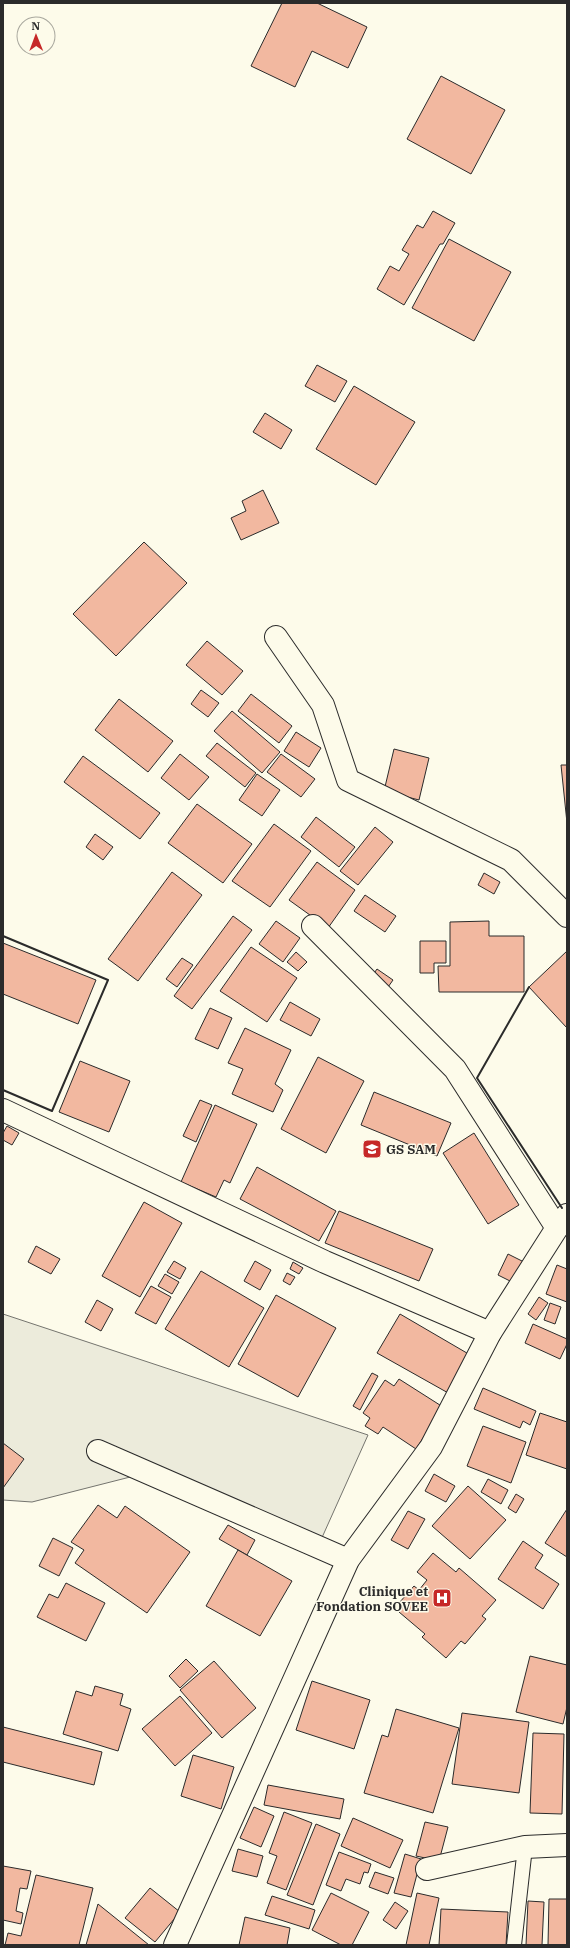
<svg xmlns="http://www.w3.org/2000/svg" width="570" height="1948" font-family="'IBM Plex Serif',serif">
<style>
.green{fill:#ecebdb;stroke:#74746e}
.building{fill:#f2b8a0;stroke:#2b2b2b}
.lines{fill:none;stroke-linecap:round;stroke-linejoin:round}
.lane-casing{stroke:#2b2b2b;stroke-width:16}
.street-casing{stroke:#2b2b2b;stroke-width:24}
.lane{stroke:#fdfbea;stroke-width:14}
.street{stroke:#fdfbea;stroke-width:22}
.wall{stroke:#2b2b2b;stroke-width:2}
.labels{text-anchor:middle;stroke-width:3;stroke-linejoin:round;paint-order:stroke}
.poi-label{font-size:13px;font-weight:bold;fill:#2b2b2b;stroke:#fdfbea;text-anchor:start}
</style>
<rect width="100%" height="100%" fill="#fdfbea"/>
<polygon class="green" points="3,1314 368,1435 320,1542 138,1475 32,1502 3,1500"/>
<g class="building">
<polygon points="282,3 317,3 367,27 348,68 312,51 295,87 251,66"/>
<polygon points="441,76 505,110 471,174 407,139"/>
<polygon points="433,211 455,223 443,244 440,244 404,305 377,289 390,266 399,271 409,254 402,250 417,225 423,228"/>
<polygon points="449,239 511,272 474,341 412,308"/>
<polygon points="317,365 347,381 335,402 305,386"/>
<polygon points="354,386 415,422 376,485 316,449"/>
<polygon points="265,413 292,430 281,449 253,432"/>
<polygon points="263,490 279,523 241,540 231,518 246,511 242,501"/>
<polygon points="144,542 187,583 116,656 73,614"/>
<polygon points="207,641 243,671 222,695 186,665"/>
<polygon points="201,690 219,703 208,717 191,704"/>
<polygon points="251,694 292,726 279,743 238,711"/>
<polygon points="119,699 173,741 148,772 95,730"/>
<polygon points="232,711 280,752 262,773 214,731"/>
<polygon points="296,732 321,748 309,767 284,751"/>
<polygon points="217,743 256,773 245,787 206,756"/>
<polygon points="394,749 429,758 419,800 384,791"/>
<polygon points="180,754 209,777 189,800 161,778"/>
<polygon points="281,754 315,779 301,797 267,772"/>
<polygon points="83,756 160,813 140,839 64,782"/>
<polygon points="561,765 567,765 567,823"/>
<polygon points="257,774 280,790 262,816 239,800"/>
<polygon points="197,804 252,844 223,883 168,843"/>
<polygon points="316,817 355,847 339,867 301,837"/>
<polygon points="274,824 311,851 270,907 232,881"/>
<polygon points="375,827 393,842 358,885 340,871"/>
<polygon points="95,834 113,847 103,860 86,847"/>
<polygon points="317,862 355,890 328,928 289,900"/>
<polygon points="172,872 202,895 138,981 108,959"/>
<polygon points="484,873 500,882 494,894 478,885"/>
<polygon points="365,895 396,916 385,932 354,911"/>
<polygon points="233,916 252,930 192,1009 174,996"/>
<polygon points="276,921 300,938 283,962 259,944"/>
<polygon points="489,921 489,936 524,936 524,992 439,992 438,966 450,966 450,922"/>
<polygon points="420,941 446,941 446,963 434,963 434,973 420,973"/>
<polygon points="3,943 96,980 78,1024 3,994"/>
<polygon points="251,947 297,978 267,1022 220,991"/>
<polygon points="567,951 567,1028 529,987"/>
<polygon points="296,952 307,962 298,971 287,962"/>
<polygon points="182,958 193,965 177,987 166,979"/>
<polygon points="377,969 393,980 386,990 370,979"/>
<polygon points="290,1002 320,1019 311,1036 280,1020"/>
<polygon points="210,1008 232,1018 218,1049 195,1039"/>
<polygon points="245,1028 291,1050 275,1084 283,1090 273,1112 232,1094 243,1069 228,1063"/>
<polygon points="318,1057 364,1081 326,1153 281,1129"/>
<polygon points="80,1061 130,1081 109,1132 59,1112"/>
<polygon points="374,1092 451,1123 437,1156 361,1125"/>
<polygon points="200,1100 212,1105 196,1142 183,1136"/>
<polygon points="215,1105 257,1124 230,1183 224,1180 216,1197 181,1182"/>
<polygon points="7,1126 19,1133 12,1145 3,1140 3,1133"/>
<polygon points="474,1133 519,1205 488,1224 443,1153"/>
<polygon points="257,1167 336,1211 319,1241 240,1199"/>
<polygon points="144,1202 182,1223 140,1297 102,1276"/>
<polygon points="339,1211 433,1249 419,1281 325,1243"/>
<polygon points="36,1246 60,1259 51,1274 28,1262"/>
<polygon points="508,1254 524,1262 514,1283 498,1275"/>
<polygon points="174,1261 186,1268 180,1279 167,1272"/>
<polygon points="255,1261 271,1270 260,1290 244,1281"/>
<polygon points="293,1262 303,1268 299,1274 290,1269"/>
<polygon points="557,1265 567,1269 567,1302 546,1294"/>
<polygon points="201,1271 264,1308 229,1367 165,1329"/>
<polygon points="287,1273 295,1277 290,1285 283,1281"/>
<polygon points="165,1274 179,1282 172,1294 158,1286"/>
<polygon points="151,1286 171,1297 156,1324 135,1313"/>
<polygon points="276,1295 336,1328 298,1397 238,1364"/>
<polygon points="539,1297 548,1303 536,1320 528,1314"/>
<polygon points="97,1300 113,1309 101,1331 85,1322"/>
<polygon points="550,1303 561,1307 555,1324 544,1320"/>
<polygon points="400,1314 472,1356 450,1394 377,1353"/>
<polygon points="533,1324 567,1339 567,1344 560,1359 525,1343"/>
<polygon points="372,1373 378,1376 360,1410 353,1406"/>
<polygon points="399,1379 443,1407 416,1449 383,1427 378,1434 365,1426 370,1418 363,1413 385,1380 394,1386"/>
<polygon points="483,1388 536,1411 530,1425 523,1421 520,1428 474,1409"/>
<polygon points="540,1413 567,1422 567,1469 526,1455"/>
<polygon points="483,1426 526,1442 511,1483 467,1466"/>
<polygon points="3,1443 24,1459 3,1488"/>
<polygon points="434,1474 455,1486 446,1502 425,1491"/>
<polygon points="488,1479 508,1490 501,1504 481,1492"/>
<polygon points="468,1486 506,1520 470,1559 432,1526"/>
<polygon points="516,1494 524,1499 516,1513 508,1508"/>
<polygon points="98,1505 117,1518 125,1506 190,1552 147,1613 75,1563 84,1550 71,1542"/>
<polygon points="567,1509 567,1557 545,1543"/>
<polygon points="408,1511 425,1519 408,1549 391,1540"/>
<polygon points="228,1525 255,1540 247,1555 219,1539"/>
<polygon points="53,1538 73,1548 59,1576 39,1566"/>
<polygon points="523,1541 543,1555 535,1568 559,1584 543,1609 498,1579"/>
<polygon points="238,1550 292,1581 260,1636 206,1606"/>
<polygon points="433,1553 456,1572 459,1568 496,1600 482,1616 486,1619 465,1644 461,1641 446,1658 422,1637 425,1634 399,1612 403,1607 399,1603 414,1586 419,1590 427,1580 417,1572"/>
<polygon points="66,1583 105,1603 86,1641 37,1617 49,1594 58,1598"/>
<polygon points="530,1656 567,1665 567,1707 563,1724 516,1712"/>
<polygon points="186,1659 198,1671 180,1688 169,1676"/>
<polygon points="214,1661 256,1708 222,1738 180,1690"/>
<polygon points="312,1681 370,1700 354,1749 296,1730"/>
<polygon points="95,1686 123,1694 120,1705 131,1709 118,1751 63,1734 76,1691 92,1696"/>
<polygon points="180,1696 212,1733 175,1766 142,1729"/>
<polygon points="396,1709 459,1728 433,1813 364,1793 382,1735 388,1737"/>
<polygon points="462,1713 529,1722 519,1793 452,1784"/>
<polygon points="3,1727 102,1752 94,1785 3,1762"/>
<polygon points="533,1733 564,1734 562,1814 530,1813"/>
<polygon points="193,1755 234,1767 221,1809 181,1796"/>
<polygon points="268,1785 344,1799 340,1819 264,1805"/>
<polygon points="254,1807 274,1816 261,1847 240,1838"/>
<polygon points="284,1812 312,1823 286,1890 267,1883 277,1856 269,1853"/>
<polygon points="353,1818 403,1840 390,1868 341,1846"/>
<polygon points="425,1822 448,1827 439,1861 416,1856"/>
<polygon points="316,1824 340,1834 313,1905 287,1895"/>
<polygon points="238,1849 263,1856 257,1877 232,1871"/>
<polygon points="339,1852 371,1864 368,1873 364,1872 360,1884 346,1879 341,1891 326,1885"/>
<polygon points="405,1854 421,1859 411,1897 394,1893"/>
<polygon points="3,1866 31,1871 27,1889 20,1888 16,1911 23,1913 21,1924 3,1920"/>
<polygon points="375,1872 394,1878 388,1894 369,1887"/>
<polygon points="36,1875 93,1888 79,1945 5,1945 8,1933 21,1936"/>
<polygon points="150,1888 180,1912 155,1942 125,1918"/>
<polygon points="331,1893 369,1912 352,1945 341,1945 312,1930"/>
<polygon points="417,1893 439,1898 429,1945 406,1945"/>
<polygon points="272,1896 315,1910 309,1929 265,1915"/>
<polygon points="549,1899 567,1899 567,1945 548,1945"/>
<polygon points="528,1901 544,1902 542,1945 526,1945"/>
<polygon points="395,1902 408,1911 396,1929 383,1920"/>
<polygon points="98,1904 149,1945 86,1945"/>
<polygon points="441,1909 508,1912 506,1945 439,1945"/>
<polygon points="245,1917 290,1928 287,1945 239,1945"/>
</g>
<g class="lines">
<defs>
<polyline id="lane" points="514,1945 525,1847"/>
<g id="street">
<polyline points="276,637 323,705 348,780 511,860 567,916"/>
<polyline points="313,926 455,1069 557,1228"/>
<polyline points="3,1110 325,1262 490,1333"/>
<polyline points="98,1451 348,1560"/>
<polyline points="427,1869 525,1847 567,1845"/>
<polyline points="175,1945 348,1560 431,1447 490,1333 557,1228 567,1215"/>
</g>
</defs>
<use href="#lane" class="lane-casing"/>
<use href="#street" class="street-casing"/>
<use href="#lane" class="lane"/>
<use href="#street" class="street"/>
<g class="wall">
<polyline points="3,936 108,980 52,1111 3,1090"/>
<polyline points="529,987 477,1078 562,1208"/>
</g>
</g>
<defs>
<symbol id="school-square" viewBox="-11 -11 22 22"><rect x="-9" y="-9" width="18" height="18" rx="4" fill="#c62828" stroke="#fdfbea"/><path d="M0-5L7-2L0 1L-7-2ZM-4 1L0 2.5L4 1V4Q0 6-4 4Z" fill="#fff"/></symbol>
<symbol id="hospital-square" viewBox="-11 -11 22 22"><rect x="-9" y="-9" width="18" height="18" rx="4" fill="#c62828" stroke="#fdfbea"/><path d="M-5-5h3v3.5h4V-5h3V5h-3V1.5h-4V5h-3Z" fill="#fff"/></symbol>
</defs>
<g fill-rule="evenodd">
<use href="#school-square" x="361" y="1138" width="22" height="22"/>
<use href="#hospital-square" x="431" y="1587" width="22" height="22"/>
</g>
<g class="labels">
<g class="poi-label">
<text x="386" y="1154">GS SAM</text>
<text x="428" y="1596" text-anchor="end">Clinique et<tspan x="428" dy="15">Fondation SOVEE</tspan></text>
</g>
</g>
<rect width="570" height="1948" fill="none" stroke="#2b2b2b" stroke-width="8"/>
<g transform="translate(36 36) rotate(359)"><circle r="19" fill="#fdfbea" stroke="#a9a89e"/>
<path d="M0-3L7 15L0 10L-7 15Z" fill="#c62828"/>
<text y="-6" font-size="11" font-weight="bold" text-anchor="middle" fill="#2b2b2b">N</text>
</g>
</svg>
